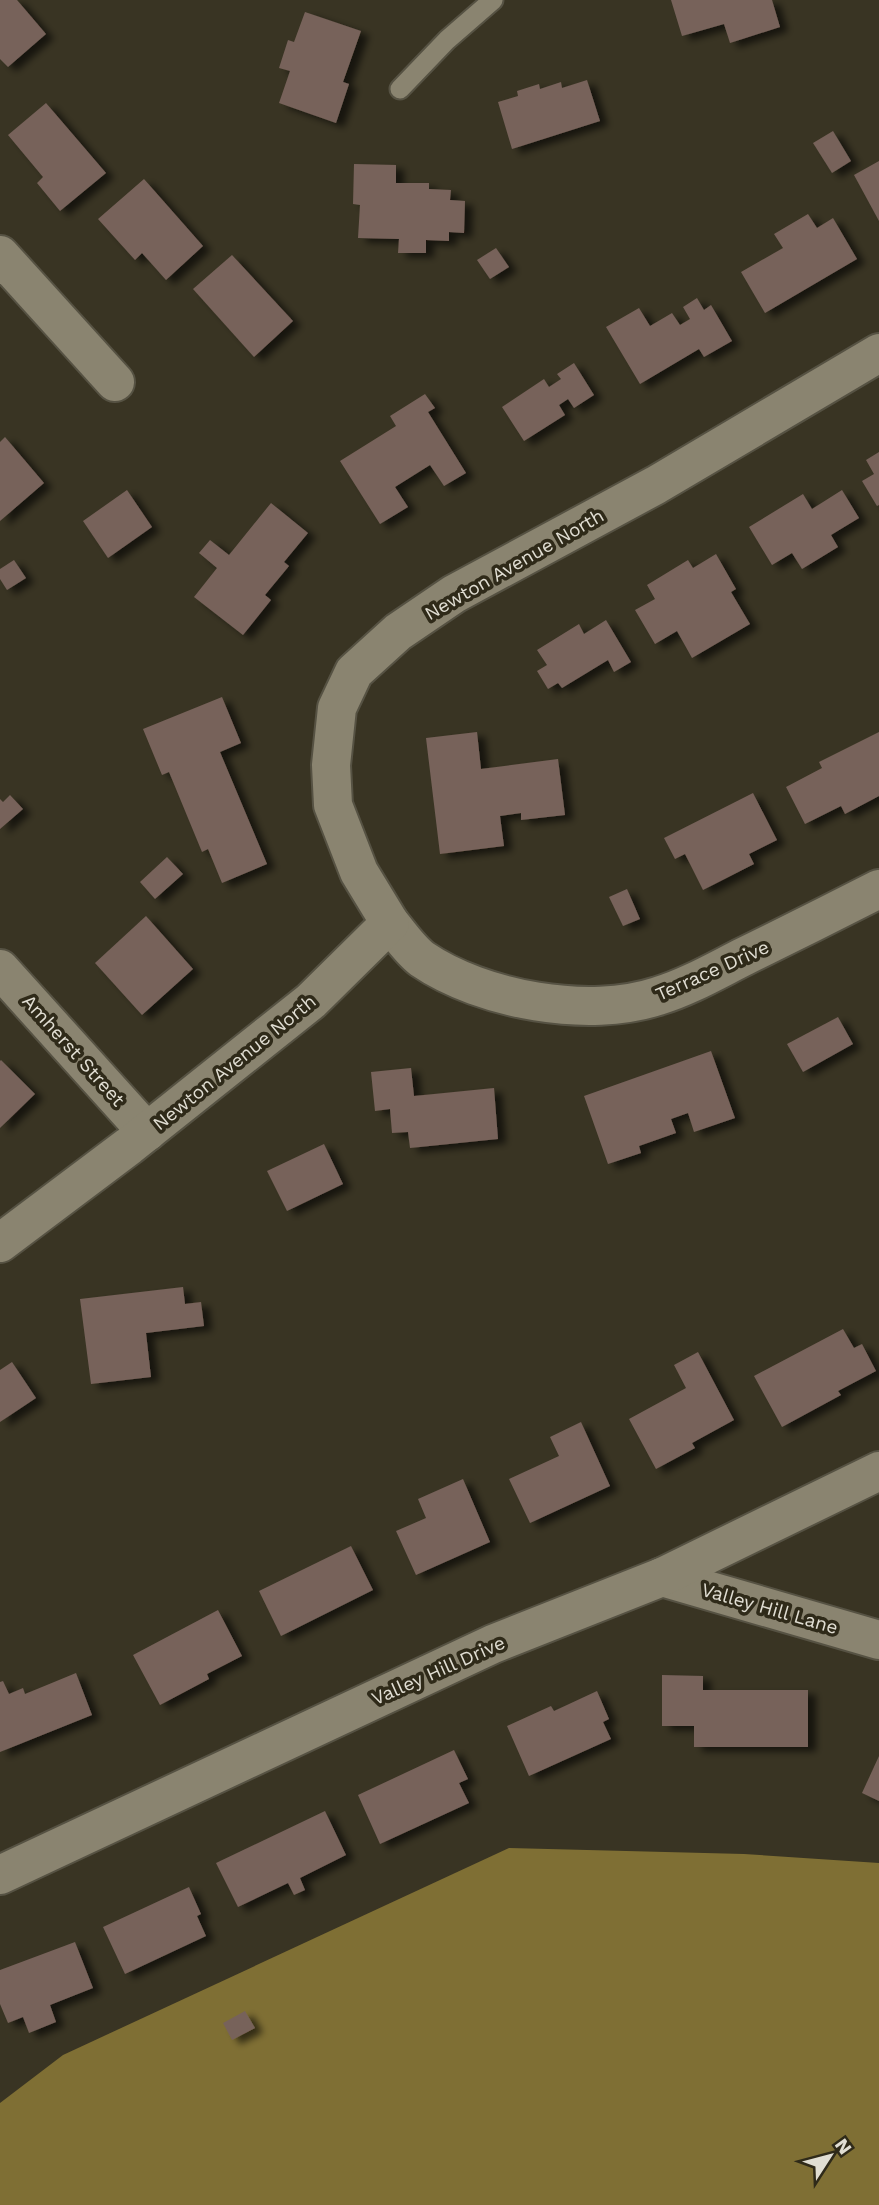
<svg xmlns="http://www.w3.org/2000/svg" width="879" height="2205" font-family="'Work Sans',sans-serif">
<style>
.forest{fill:#7f6f34}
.building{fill:#77625a;filter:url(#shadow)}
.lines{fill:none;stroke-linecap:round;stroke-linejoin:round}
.lane-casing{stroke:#565243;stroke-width:23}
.street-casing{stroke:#565243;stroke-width:42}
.lane{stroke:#8a8470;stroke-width:19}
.street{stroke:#8a8470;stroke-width:38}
.labels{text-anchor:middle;stroke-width:7;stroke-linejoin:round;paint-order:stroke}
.street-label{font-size:19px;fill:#e1ded3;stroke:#2f2a19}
</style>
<defs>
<filter id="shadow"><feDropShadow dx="8" dy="4.5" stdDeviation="3.5" flood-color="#0009"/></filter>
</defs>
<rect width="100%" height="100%" fill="#393423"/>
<polygon class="forest" points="509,1848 744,1854 879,1863 879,2205 0,2205 0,2103 63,2055"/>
<g class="building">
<polygon points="0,0 17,0 46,34 8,67 0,59"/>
<polygon points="671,0 772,0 780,27 730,43 724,24 682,36"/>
<polygon points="305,12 361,31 343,82 349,84 336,123 279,103 290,71 279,68 288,40 294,42"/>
<polygon points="587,80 600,121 512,149 498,102 518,96 517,91 539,84 540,89 561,82 562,88"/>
<polygon points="46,103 106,173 60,211 37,183 43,177 8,135"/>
<polygon points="833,131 851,161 832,173 813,143"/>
<polygon points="879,161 879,221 854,175"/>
<polygon points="354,164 396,165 396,183 429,183 429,189 451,190 450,200 465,201 464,233 449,232 449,241 426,240 426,253 398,253 399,239 358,238 360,205 353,204"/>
<polygon points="144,179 203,246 166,280 142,253 135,260 98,219"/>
<polygon points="808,214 817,228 833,218 857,259 765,313 741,272 783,248 774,234"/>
<polygon points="496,248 509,267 490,279 477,260"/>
<polygon points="232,255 293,321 254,357 193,289"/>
<polygon points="697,298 704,310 711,305 732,341 704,357 699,349 640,384 606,327 639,308 650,326 672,313 680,325 690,319 683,307"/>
<polygon points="574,363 594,395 574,408 568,399 559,405 565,415 524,441 502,407 544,379 549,387 561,379 557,374"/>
<polygon points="425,394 435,408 428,412 466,473 444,486 430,465 395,487 408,507 380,524 340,461 396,426 390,416"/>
<polygon points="5,437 44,483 0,521 0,442"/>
<polygon points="879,452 879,505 877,506 862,481 874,474 866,460"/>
<polygon points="127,490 152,527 108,558 83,521"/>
<polygon points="842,490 859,518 831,535 838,547 802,569 792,553 772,565 749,527 803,494 812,509"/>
<polygon points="271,503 308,533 284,562 289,566 265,595 271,600 243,635 194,597 217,568 199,553 210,540 229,555"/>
<polygon points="716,554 736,589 731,592 750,624 692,658 677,631 655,644 635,610 655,599 647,585 688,560 693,568"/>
<polygon points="14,560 26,578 7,590 0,579 0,569"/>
<polygon points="606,620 631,662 614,672 608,660 562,688 558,683 548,689 537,671 547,665 537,650 579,624 584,634"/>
<polygon points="222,697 241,743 220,752 267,864 222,883 208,849 202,852 169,772 162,775 143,729"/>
<polygon points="477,732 481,769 558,759 565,815 521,820 521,813 500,816 504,846 440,854 426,738"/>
<polygon points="879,732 879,796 845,814 841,806 805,824 786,787 822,768 819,762"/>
<polygon points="753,793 777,840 749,854 754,864 703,890 685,854 675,859 664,838"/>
<polygon points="10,795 23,809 0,829 0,799 3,802"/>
<polygon points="167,857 183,874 155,899 140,882"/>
<polygon points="627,889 640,919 623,926 609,897"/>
<polygon points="146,916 193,969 142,1015 95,963"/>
<polygon points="838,1017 853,1044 803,1072 787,1044"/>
<polygon points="711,1051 735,1118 694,1132 688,1113 671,1119 676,1133 639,1146 641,1153 608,1164 584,1096"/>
<polygon points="1,1060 35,1094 0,1128 0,1061"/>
<polygon points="411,1068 414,1096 494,1088 498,1139 410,1148 408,1132 392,1133 390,1109 375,1111 371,1072"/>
<polygon points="324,1144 343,1184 287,1211 267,1171"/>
<polygon points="183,1287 185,1304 201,1302 204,1326 146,1333 151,1377 91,1384 80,1299"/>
<polygon points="843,1329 854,1348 862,1344 876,1371 838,1391 841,1395 782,1427 754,1376"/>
<polygon points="698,1352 734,1420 692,1443 695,1448 656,1469 629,1419 686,1388 674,1365"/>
<polygon points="12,1362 36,1398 0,1422 0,1370"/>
<polygon points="581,1422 610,1486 530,1523 509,1479 559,1456 550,1437"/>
<polygon points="463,1479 490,1542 416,1575 396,1531 426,1518 418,1499"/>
<polygon points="351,1546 373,1590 281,1636 259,1591"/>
<polygon points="218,1610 242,1656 207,1674 209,1679 160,1705 133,1655"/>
<polygon points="76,1673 92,1715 0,1752 0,1682 3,1681 9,1694 23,1688 25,1694"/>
<polygon points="662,1675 703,1676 703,1690 808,1690 808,1747 694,1747 694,1726 662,1726"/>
<polygon points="597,1691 609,1719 603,1722 611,1739 529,1776 507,1726 551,1706 554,1711"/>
<polygon points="454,1750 468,1779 459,1783 469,1803 380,1844 358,1795"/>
<polygon points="879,1756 879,1801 862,1793"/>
<polygon points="325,1811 346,1855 300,1878 305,1890 294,1895 288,1883 238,1907 216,1863"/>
<polygon points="189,1887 201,1914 197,1916 206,1936 125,1974 103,1927"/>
<polygon points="75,1942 93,1988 50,2005 56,2022 29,2033 23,2017 8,2023 0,2004 0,1970"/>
<polygon points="245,2011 255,2028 232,2040 223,2023"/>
</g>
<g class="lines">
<defs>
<polyline id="lane" points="400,89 447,40 493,0"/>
<g id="street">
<polyline points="0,255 115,382"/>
<path d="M 390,923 C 400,935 410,950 422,959 C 482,1000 589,1019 658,996 C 688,987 717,970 745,956 C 790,934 834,912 879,889"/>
<polyline points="0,969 147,1132"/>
<polyline points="0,1243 129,1146 311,1001 390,923 359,872 333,805 331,765 337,708 354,672 398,632 454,594 656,485 879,353"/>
<polyline points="662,1577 879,1640"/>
<polyline points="0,1875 493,1644 662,1577 879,1471"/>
</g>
</defs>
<use href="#lane" class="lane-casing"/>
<use href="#street" class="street-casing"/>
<use href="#lane" class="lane"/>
<use href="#street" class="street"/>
</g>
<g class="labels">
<g class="street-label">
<text transform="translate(514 564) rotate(-30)" y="7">Newton Avenue North</text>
<text transform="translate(712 970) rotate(-24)" y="7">Terrace Drive</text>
<text transform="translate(74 1050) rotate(48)" y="7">Amherst Street</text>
<text transform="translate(234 1062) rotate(-39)" y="7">Newton Avenue North</text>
<text transform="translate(770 1608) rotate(16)" y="7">Valley Hill Lane</text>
<text transform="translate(438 1670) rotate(-24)" y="7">Valley Hill Drive</text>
</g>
</g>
<g transform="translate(830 2156) rotate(54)" stroke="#2f2a19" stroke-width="5" paint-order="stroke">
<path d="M0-5L12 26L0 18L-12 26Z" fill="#e1ded3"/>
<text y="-10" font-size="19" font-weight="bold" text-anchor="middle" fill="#e1ded3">N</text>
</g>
</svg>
